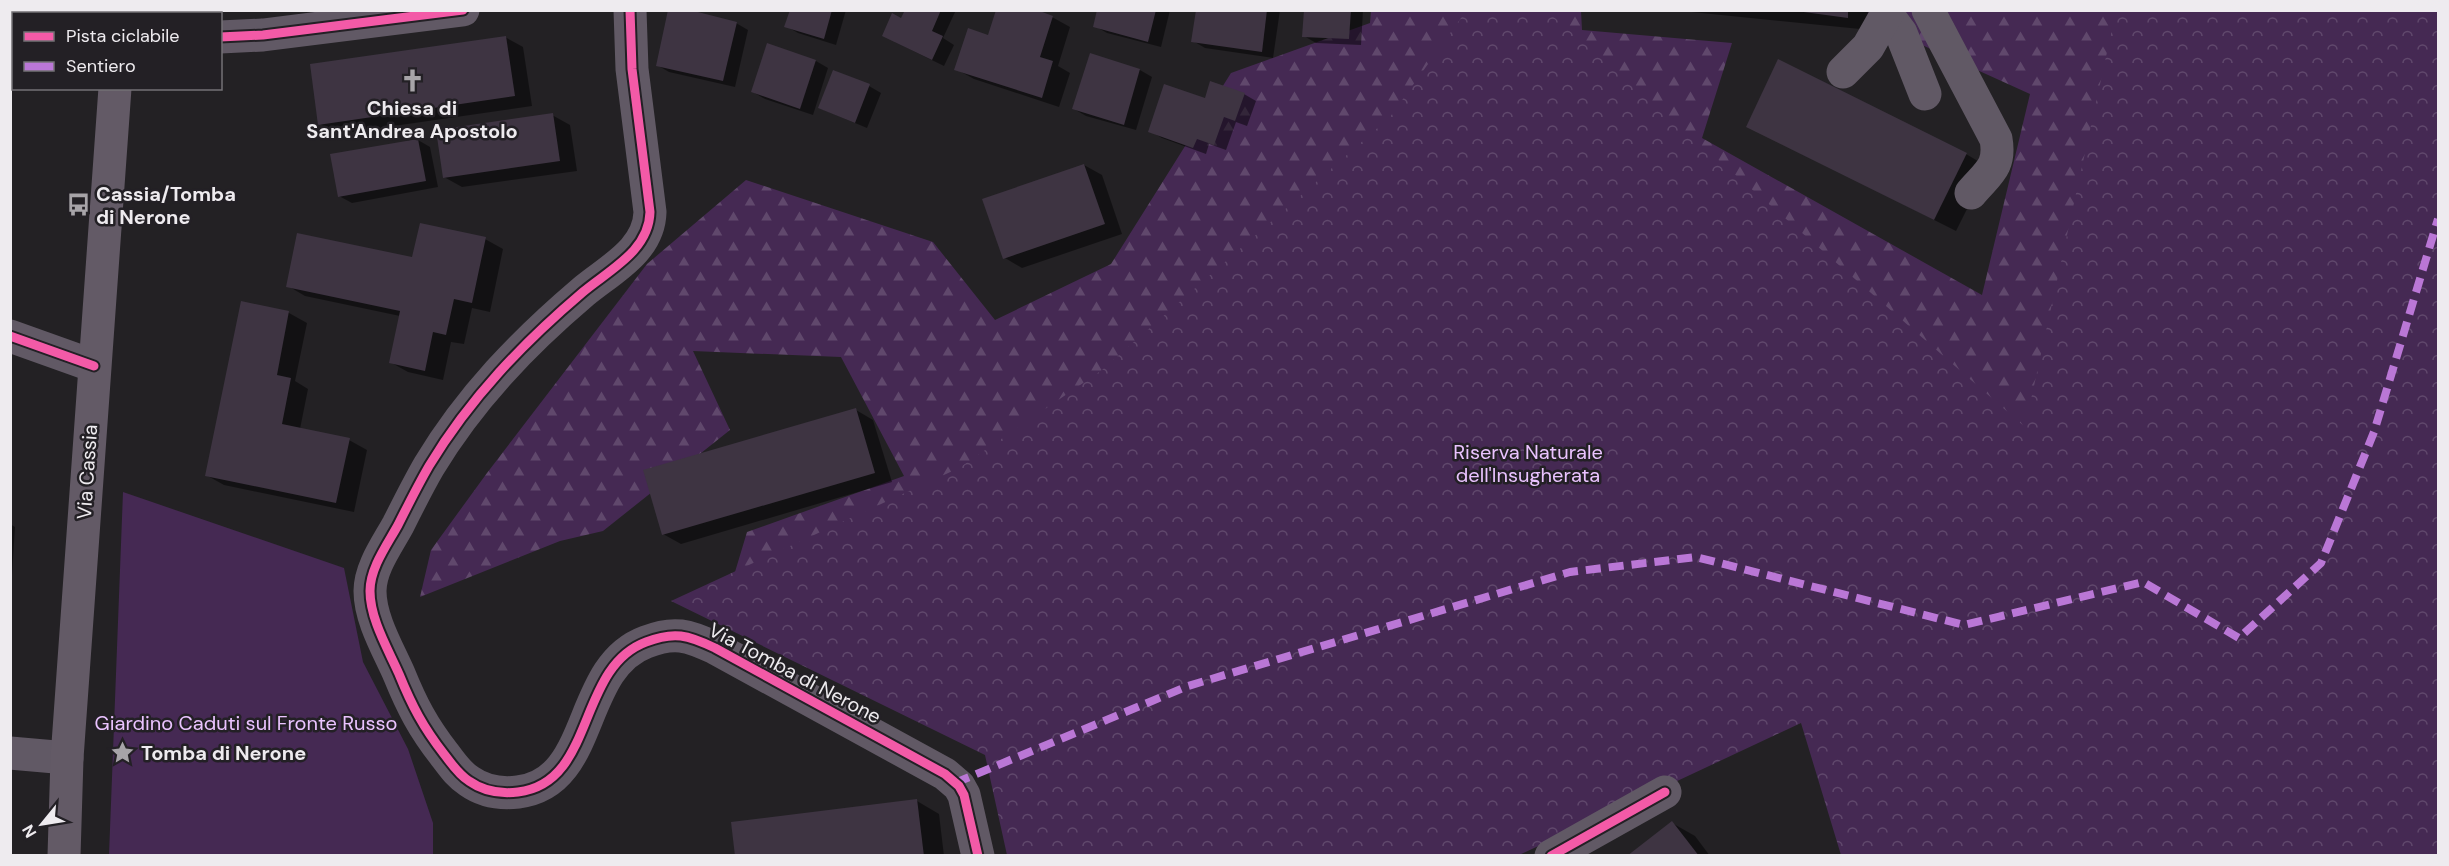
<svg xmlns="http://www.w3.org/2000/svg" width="2449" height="866" font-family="'DM Sans',sans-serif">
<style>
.forest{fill:url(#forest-firs)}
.park{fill:url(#park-crowns)}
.garden{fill:#452953}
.shadow{fill:#0007}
.building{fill:#3e3442}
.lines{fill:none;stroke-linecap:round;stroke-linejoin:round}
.minor{stroke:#615965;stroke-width:33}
.major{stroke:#635a66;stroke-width:33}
.quiet{stroke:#ba77d6;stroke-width:8;stroke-dasharray:15 8;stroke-linecap:butt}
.cycleway-casing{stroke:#232025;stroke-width:13}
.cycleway{stroke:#f35aa7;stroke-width:9}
.labels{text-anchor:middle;stroke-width:5;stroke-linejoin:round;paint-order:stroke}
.poi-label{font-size:20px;font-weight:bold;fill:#eeebef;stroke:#232025;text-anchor:start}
.park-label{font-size:20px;fill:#eac3ff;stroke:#232025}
.street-label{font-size:20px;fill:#eeebef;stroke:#232025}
</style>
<defs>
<pattern id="forest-firs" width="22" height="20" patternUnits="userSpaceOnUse" patternTransform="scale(1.5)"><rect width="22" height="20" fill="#452953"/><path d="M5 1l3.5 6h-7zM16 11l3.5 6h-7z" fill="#60486c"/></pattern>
<pattern id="park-crowns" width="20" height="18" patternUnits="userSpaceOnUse" patternTransform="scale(1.5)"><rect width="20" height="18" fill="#452953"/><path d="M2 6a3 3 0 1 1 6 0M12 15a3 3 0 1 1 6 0" fill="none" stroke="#60486c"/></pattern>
</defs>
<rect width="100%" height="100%" fill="#232124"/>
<polygon class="forest" points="1371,11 1581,11 1582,30 1732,43 1702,138 1982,295 2030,94 1867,20 1868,11 2329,11 2206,518 732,582 747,532 904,476 841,357 693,351 730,430 603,531 560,541 420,597 431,550 487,473 647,264 746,180 933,242 995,320 1111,264 1231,73 1370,23"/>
<polygon class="park" points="1466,11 1547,11 2025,427 2116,11 2438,11 2438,855 1841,855 1801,723 1519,855 1007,855 985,755 671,601 959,468 1102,370 1390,117"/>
<polygon class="garden" points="123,492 344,568 363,662 408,749 433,823 433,855 109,855"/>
<g class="shadow">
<polygon points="791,10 846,10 836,45 798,33 786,26"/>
<polygon points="907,10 956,10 943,38 954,45 944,66 895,42"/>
<polygon points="1098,10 1170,10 1161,47 1107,33 1095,26"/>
<polygon points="1197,10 1280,10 1273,58 1205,48 1193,41"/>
<polygon points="1305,10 1363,10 1361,45 1316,43 1304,36"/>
<polygon points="1672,10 1872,10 1870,30"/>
<polygon points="1052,17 1070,27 1058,66 1070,73 1059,107 974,79 956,69 989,37"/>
<polygon points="736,23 748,30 735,87 669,72 657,65"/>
<polygon points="505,37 523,47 532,106 338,134 320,124"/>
<polygon points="768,45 816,61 828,68 813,115 765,99 753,92"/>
<polygon points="1091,55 1140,70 1152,77 1136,130 1086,116 1074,109"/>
<polygon points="869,86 881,93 867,128 819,108"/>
<polygon points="1244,94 1256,101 1247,126 1236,122 1226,150 1209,144 1206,154 1162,138 1150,131 1206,100"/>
<polygon points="552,115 570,125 577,171 462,187 444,177"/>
<polygon points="1748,126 1966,154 1988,167 1956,231"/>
<polygon points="418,140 430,147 438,187 352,203 339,196"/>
<polygon points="1084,165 1102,175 1122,234 1022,268 1005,258"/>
<polygon points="485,239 503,249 490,312 472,308 464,344 451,342 443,380 408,372 390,362 400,316 305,296 288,286 413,259"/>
<polygon points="242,302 289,313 307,323 295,381 308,389 300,429 349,440 367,450 354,512 224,485 206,475"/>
<polygon points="856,410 873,420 892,482 681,544 663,534"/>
<polygon points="10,524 15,527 11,591 10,591"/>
<polygon points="917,801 939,814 944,856 737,856"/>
<polygon points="1672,823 1695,836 1710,856 1630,856"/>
</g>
<g class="building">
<polygon points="668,10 690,10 737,22 723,81 656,66"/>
<polygon points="790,10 832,10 824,39 784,27"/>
<polygon points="905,10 941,10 932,31 943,36 932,60 882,36 892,13 901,18"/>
<polygon points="996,10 1037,10 1053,16 1040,57 1053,61 1042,98 954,70 968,28 988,35"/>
<polygon points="1097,10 1156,10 1148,42 1093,27"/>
<polygon points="1196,10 1267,10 1262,52 1191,42"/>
<polygon points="1304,10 1351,10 1349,39 1302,37"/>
<polygon points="1789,10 1848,10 1848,18"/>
<polygon points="506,36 515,96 318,125 310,64"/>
<polygon points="767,43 816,60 800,109 751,92"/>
<polygon points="1090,53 1140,69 1124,125 1072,109"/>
<polygon points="1778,59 1967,153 1934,220 1746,127"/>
<polygon points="833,70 870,84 855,123 818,108"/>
<polygon points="1210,81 1245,93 1235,121 1224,117 1214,145 1197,139 1193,148 1148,132 1164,84 1205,98"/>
<polygon points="553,113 560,161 443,178 436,130"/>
<polygon points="418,139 426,181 338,197 330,154"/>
<polygon points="1084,164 1105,224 1003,259 982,199"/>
<polygon points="420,223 486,237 472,303 454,299 446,335 433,332 425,371 389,363 400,311 286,287 297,233 412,257"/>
<polygon points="241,301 289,311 277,375 291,378 282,424 350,438 336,503 205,476"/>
<polygon points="856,408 875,473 662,535 643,470"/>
<polygon points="917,799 924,856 735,856 731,822"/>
<polygon points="1672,821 1699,856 1627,856"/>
</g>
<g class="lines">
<g class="minor">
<path d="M 630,10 L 632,69 L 650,212 C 649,251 609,270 583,292 C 523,343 470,398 429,466 C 418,485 408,505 398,525 C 387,545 370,568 370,591 C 370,619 388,649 399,674 C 412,706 423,727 444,754 C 452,764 458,774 469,781 C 483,791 501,794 518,792 C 596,783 576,668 646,642 C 674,631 688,635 715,648 L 945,774 L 959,786 L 964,795 L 978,856"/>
<path d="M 1928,10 L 1996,139 C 2001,167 1988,173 1971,193"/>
<polyline points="1887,14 1901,33 1925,94"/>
<polyline points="220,37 263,35 463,10"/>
<polyline points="1843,72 1868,47 1889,10"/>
<polyline points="10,336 94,366"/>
<polyline points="10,753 67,758"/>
<polyline points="1551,856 1665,792"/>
</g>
<g class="major">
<polyline points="120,14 121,10"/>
<polyline points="64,856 67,758 115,88"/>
</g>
<polyline class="quiet" points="955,783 1188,686 1570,572 1696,557 1964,625 2143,582 2239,638 2321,563 2374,432 2438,219"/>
<defs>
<g id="cycleway">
<path d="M 630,10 L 632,69 L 650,212 C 649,251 609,270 583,292 C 523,343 470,398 429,466 C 418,485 408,505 398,525 C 387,545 370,568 370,591 C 370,619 388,649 399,674 C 412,706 423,727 444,754 C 452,764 458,774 469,781 C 483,791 501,794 518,792 C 596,783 576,668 646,642 C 674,631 688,635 715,648 L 945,774 L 959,786 L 964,795 L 978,856"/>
<polyline points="220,37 263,35 463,10"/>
<polyline points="10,336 94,366"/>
<polyline points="1551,856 1665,792"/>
</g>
</defs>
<use href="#cycleway" class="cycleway-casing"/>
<use href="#cycleway" class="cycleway"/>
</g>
<defs>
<symbol id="church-bare" viewBox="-9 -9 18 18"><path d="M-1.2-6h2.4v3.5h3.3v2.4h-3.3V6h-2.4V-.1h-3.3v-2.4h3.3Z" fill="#a7a4a8" stroke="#232025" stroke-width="2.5" paint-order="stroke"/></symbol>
<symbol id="bus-bare" viewBox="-9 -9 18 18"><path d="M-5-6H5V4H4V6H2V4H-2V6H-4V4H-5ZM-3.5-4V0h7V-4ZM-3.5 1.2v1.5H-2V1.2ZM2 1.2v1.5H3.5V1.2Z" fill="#a7a4a8" stroke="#232025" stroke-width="2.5" paint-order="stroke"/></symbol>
<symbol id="sight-bare" viewBox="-9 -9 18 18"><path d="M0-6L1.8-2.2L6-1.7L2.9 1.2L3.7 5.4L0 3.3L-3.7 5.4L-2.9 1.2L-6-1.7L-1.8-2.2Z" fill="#a7a4a8" stroke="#232025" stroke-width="2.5" paint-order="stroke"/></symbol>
</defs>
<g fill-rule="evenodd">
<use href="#church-bare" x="396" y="64" width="33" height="33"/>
<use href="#bus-bare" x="62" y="188" width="33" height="33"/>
<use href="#sight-bare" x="106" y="736" width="33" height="33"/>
</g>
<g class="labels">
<g class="poi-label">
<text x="412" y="115" text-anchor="middle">Chiesa di<tspan x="412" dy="23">Sant'Andrea Apostolo</tspan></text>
<text x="96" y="201">Cassia/Tomba<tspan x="96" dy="23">di Nerone</tspan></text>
<text x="141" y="760">Tomba di Nerone</text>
</g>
<g class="park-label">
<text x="1528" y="459">Riserva Naturale<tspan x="1528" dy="23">dell'Insugherata</tspan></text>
<text x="246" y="730">Giardino Caduti sul Fronte Russo</text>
</g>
<g class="street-label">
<text transform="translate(87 472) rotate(-86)" y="7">Via Cassia</text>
<text transform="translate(795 673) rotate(28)" y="7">Via Tomba di Nerone</text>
</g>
</g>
<rect width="2449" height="866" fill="none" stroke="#eeebef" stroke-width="24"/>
<rect x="12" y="12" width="210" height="78" fill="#232025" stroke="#747176" stroke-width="1.5"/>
<rect x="24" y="32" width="30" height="9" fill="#f35aa7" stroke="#747176" stroke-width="1.5"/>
<text x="66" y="42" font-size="18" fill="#eeebef">Pista ciclabile</text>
<rect x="24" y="62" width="30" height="9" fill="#ba77d6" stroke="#747176" stroke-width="1.5"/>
<text x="66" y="72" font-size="18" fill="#eeebef">Sentiero</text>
<g transform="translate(42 824) rotate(240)" stroke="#232025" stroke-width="4.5" paint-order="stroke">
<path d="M0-4.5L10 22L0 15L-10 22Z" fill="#eeebef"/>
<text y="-9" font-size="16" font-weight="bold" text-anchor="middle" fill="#eeebef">N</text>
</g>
</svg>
